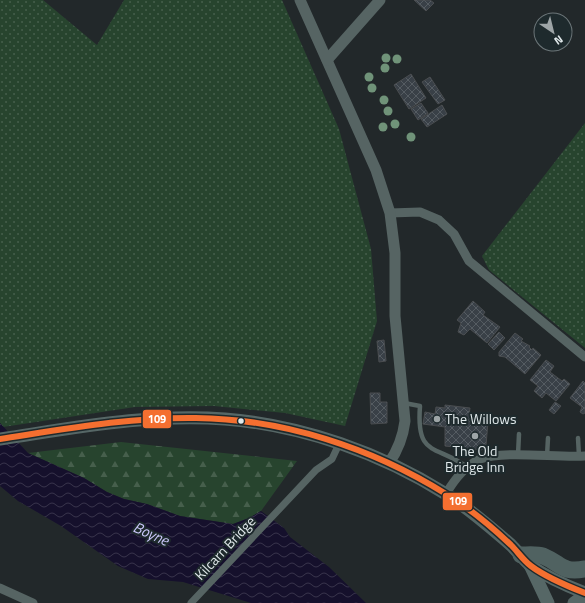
<svg xmlns="http://www.w3.org/2000/svg" width="585" height="603" font-family="'Titillium Web',sans-serif">
<style>
.grass{fill:url(#grass-dots)}
.forest{fill:url(#forest-firs)}
.water{fill:url(#water-waves)}
.building{fill:url(#building-cross-hatch);stroke:#4a4d50}
.lines{fill:none;stroke-linecap:round;stroke-linejoin:round}
.service{stroke:#566463;stroke-width:4.5}
.pedestrian{stroke:#566463;stroke-width:7}
.minor{stroke:#566463;stroke-width:9}
.tertiary{stroke:#566463;stroke-width:11}
.secondary{stroke:#566766;stroke-width:13}
.motorway{stroke:#506261;stroke-width:17}
.bus-1-casing{stroke:#1e2a2d;stroke-width:9}
.bus-1{stroke:#f46f30;stroke-width:6}
.tree{fill:#709379}
.poi-dot{fill:#9ea5a7;stroke:#1e2a2d;stroke-width:1.5}
.bus-dot{fill:#e1e9eb;stroke:#1e2a2d;stroke-width:1.5}
.labels{text-anchor:middle;stroke-width:4;stroke-linejoin:round;paint-order:stroke}
.poi-label{font-size:14px;fill:#e1e9eb;stroke:#1e2a2d;text-anchor:start}
.street-label{font-size:14px;fill:#e1e9eb;stroke:#1e2a2d}
.water-label{font-size:15px;font-style:italic;fill:#cbc8fb;stroke:#1e2a2d}
.line-badge{stroke:#1e2a2d;stroke-width:1.5}
.badge-label{font-size:11px;text-anchor:middle;font-weight:bold;fill:#fff}
</style>
<defs>
<pattern id="grass-dots" width="8" height="8" patternUnits="userSpaceOnUse"><rect width="8" height="8" fill="#27442e"/><path d="M2 2h.1M6 6h.1" fill="none" stroke="#465f4c" stroke-width="1.8" stroke-linecap="round"/></pattern>
<pattern id="forest-firs" width="22" height="20" patternUnits="userSpaceOnUse"><rect width="22" height="20" fill="#27442e"/><path d="M5 1l3.5 6h-7zM16 11l3.5 6h-7z" fill="#465f4c"/></pattern>
<pattern id="water-waves" width="16" height="10" patternUnits="userSpaceOnUse"><rect width="16" height="10" fill="#15102c"/><path d="M0 5q4-4 8 0t8 0" fill="none" stroke="#37334b"/></pattern>
<pattern id="building-cross-hatch" width="8" height="8" patternUnits="userSpaceOnUse"><rect width="8" height="8" fill="#394047"/><path d="M0 0l8 8M0 8l8-8" fill="none" stroke="#555c62"/></pattern>
</defs>
<rect width="100%" height="100%" fill="#22282a"/>
<g class="grass">
<polygon points="0,0 43,0 97,45 124,0 282,0 339,129 371,249 377,321 345,426 285,413 214,406 135,407 3,427 0,423"/>
<polygon points="585,123 585,348 489,270 482,256"/>
</g>
<polygon class="forest" points="121,442 297,461 261,511 249,518 233,524 180,516 147,504 124,499 107,492 84,478 28,453"/>
<polygon class="water" points="0,423 28,453 84,478 107,492 124,499 147,504 180,516 233,524 249,518 261,511 284,528 290,537 329,567 366,603 251,603 183,582 148,579 118,566 61,526 18,501 0,486"/>
<g class="building">
<polygon points="414,0 430,0 434,3 426,11"/>
<polygon points="411,74 426,98 409,109 394,85"/>
<polygon points="430,77 445,100 438,104 422,82"/>
<polygon points="421,103 428,113 418,120 411,109"/>
<polygon points="442,105 447,114 427,127 421,119"/>
<polygon points="473,301 485,312 483,315 500,327 487,343 470,329 464,335 458,332 461,323 457,320"/>
<polygon points="499,332 505,338 494,350 488,344"/>
<polygon points="515,333 523,339 521,341 530,346 529,347 532,350 533,348 541,355 525,374 505,357 499,356 499,352"/>
<polygon points="384,340 386,361 379,362 377,341"/>
<polygon points="546,360 554,366 550,372 562,381 564,379 570,384 556,401 546,393 542,398 534,391 538,386 530,380"/>
<polygon points="583,381 585,383 585,413 583,414 580,412 582,407 570,398"/>
<polygon points="370,393 380,393 380,402 387,402 387,423 371,424"/>
<polygon points="555,402 561,406 554,414 549,410"/>
<polygon points="445,405 470,408 469,415 480,417 479,421 488,422 486,445 483,445 482,450 445,446 445,427 423,424 425,412 435,414 436,407 445,408"/>
</g>
<g class="lines">
<g class="service">
<path d="M 404,403 L 420,406 C 416,458 436,444 467,467"/>
<polyline points="578,438 579,456"/>
<polyline points="518,455 519,434"/>
<polyline points="547,456 548,438"/>
</g>
<polyline class="pedestrian" points="191,603 316,470 332,459 339,444"/>
<g class="minor">
<polyline points="390,213 420,212 439,220 454,234 469,261 585,357"/>
<path d="M 446,494 C 454,480 465,466 480,459 C 504,450 557,458 585,456"/>
<polyline points="0,588 33,603"/>
</g>
<g class="tertiary">
<path d="M 300,0 L 376,170 L 390,213 L 395,253 L 395,316 L 405,421 C 403,437 398,450 389,463"/>
<polyline points="327,60 380,0"/>
</g>
<g class="secondary">
<path d="M 0,439 C 74,428 150,413 225,419 C 302,425 381,453 446,494 C 470,509 490,527 511,545 C 518,552 524,560 531,566 C 547,577 567,586 585,593"/>
<polyline points="530,565 548,603"/>
<polyline points="574,603 585,595"/>
</g>
<path class="motorway" d="M 521,555 C 527,555 537,554 543,556 C 562,564 561,573 585,569"/>
<defs>
<path id="bus-1" d="M 0,439 C 65,429 130,417 196,418 C 284,419 372,448 446,494 C 469,508 491,526 511,545 C 518,552 523,560 531,566 C 547,578 567,586 585,593"/>
</defs>
<use href="#bus-1" class="bus-1-casing"/>
<use href="#bus-1" class="bus-1"/>
</g>
<g class="tree">
<circle cx="386" cy="58" r="4.5"/>
<circle cx="397" cy="59" r="4.5"/>
<circle cx="385" cy="68" r="4.5"/>
<circle cx="369" cy="77" r="4.5"/>
<circle cx="372" cy="88" r="4.5"/>
<circle cx="384" cy="100" r="4.5"/>
<circle cx="388" cy="111" r="4.5"/>
<circle cx="395" cy="124" r="4.5"/>
<circle cx="383" cy="127" r="4.5"/>
<circle cx="411" cy="137" r="4.5"/>
</g>
<g class="poi-dot">
<circle cx="437" cy="419" r="4"/>
<circle cx="475" cy="436" r="4"/>
</g>
<circle class="bus-dot" cx="241" cy="421" r="3.5"/>
<g class="labels">
<g class="poi-label">
<text x="445" y="424">The Willows</text>
<text x="475" y="456" text-anchor="middle">The Old<tspan x="475" dy="16">Bridge Inn</tspan></text>
</g>
<g class="street-label">
<text transform="translate(225 548) rotate(-47)" y="5">Kilcarn Bridge</text>
</g>
<g class="water-label">
<text transform="translate(151 534) rotate(24)" y="5">Boyne</text>
</g>
</g>
<g class="line-badge">
<rect x="142" y="409" width="30" height="20" rx="4" fill="#f46f30"/>
<rect x="442" y="492" width="31" height="19" rx="4" fill="#f46f30"/>
</g>
<g class="badge-label">
<text x="157" y="423">109</text>
<text x="458" y="505">109</text>
</g>
<g transform="translate(553 32) rotate(145)"><circle r="19" fill="#1e2a2d" stroke="#6c7679"/>
<path d="M0-3L7 15L0 10L-7 15Z" fill="#9ea5a7"/>
<text y="-6" font-size="11" font-weight="bold" text-anchor="middle" fill="#e1e9eb">N</text>
</g>
</svg>
